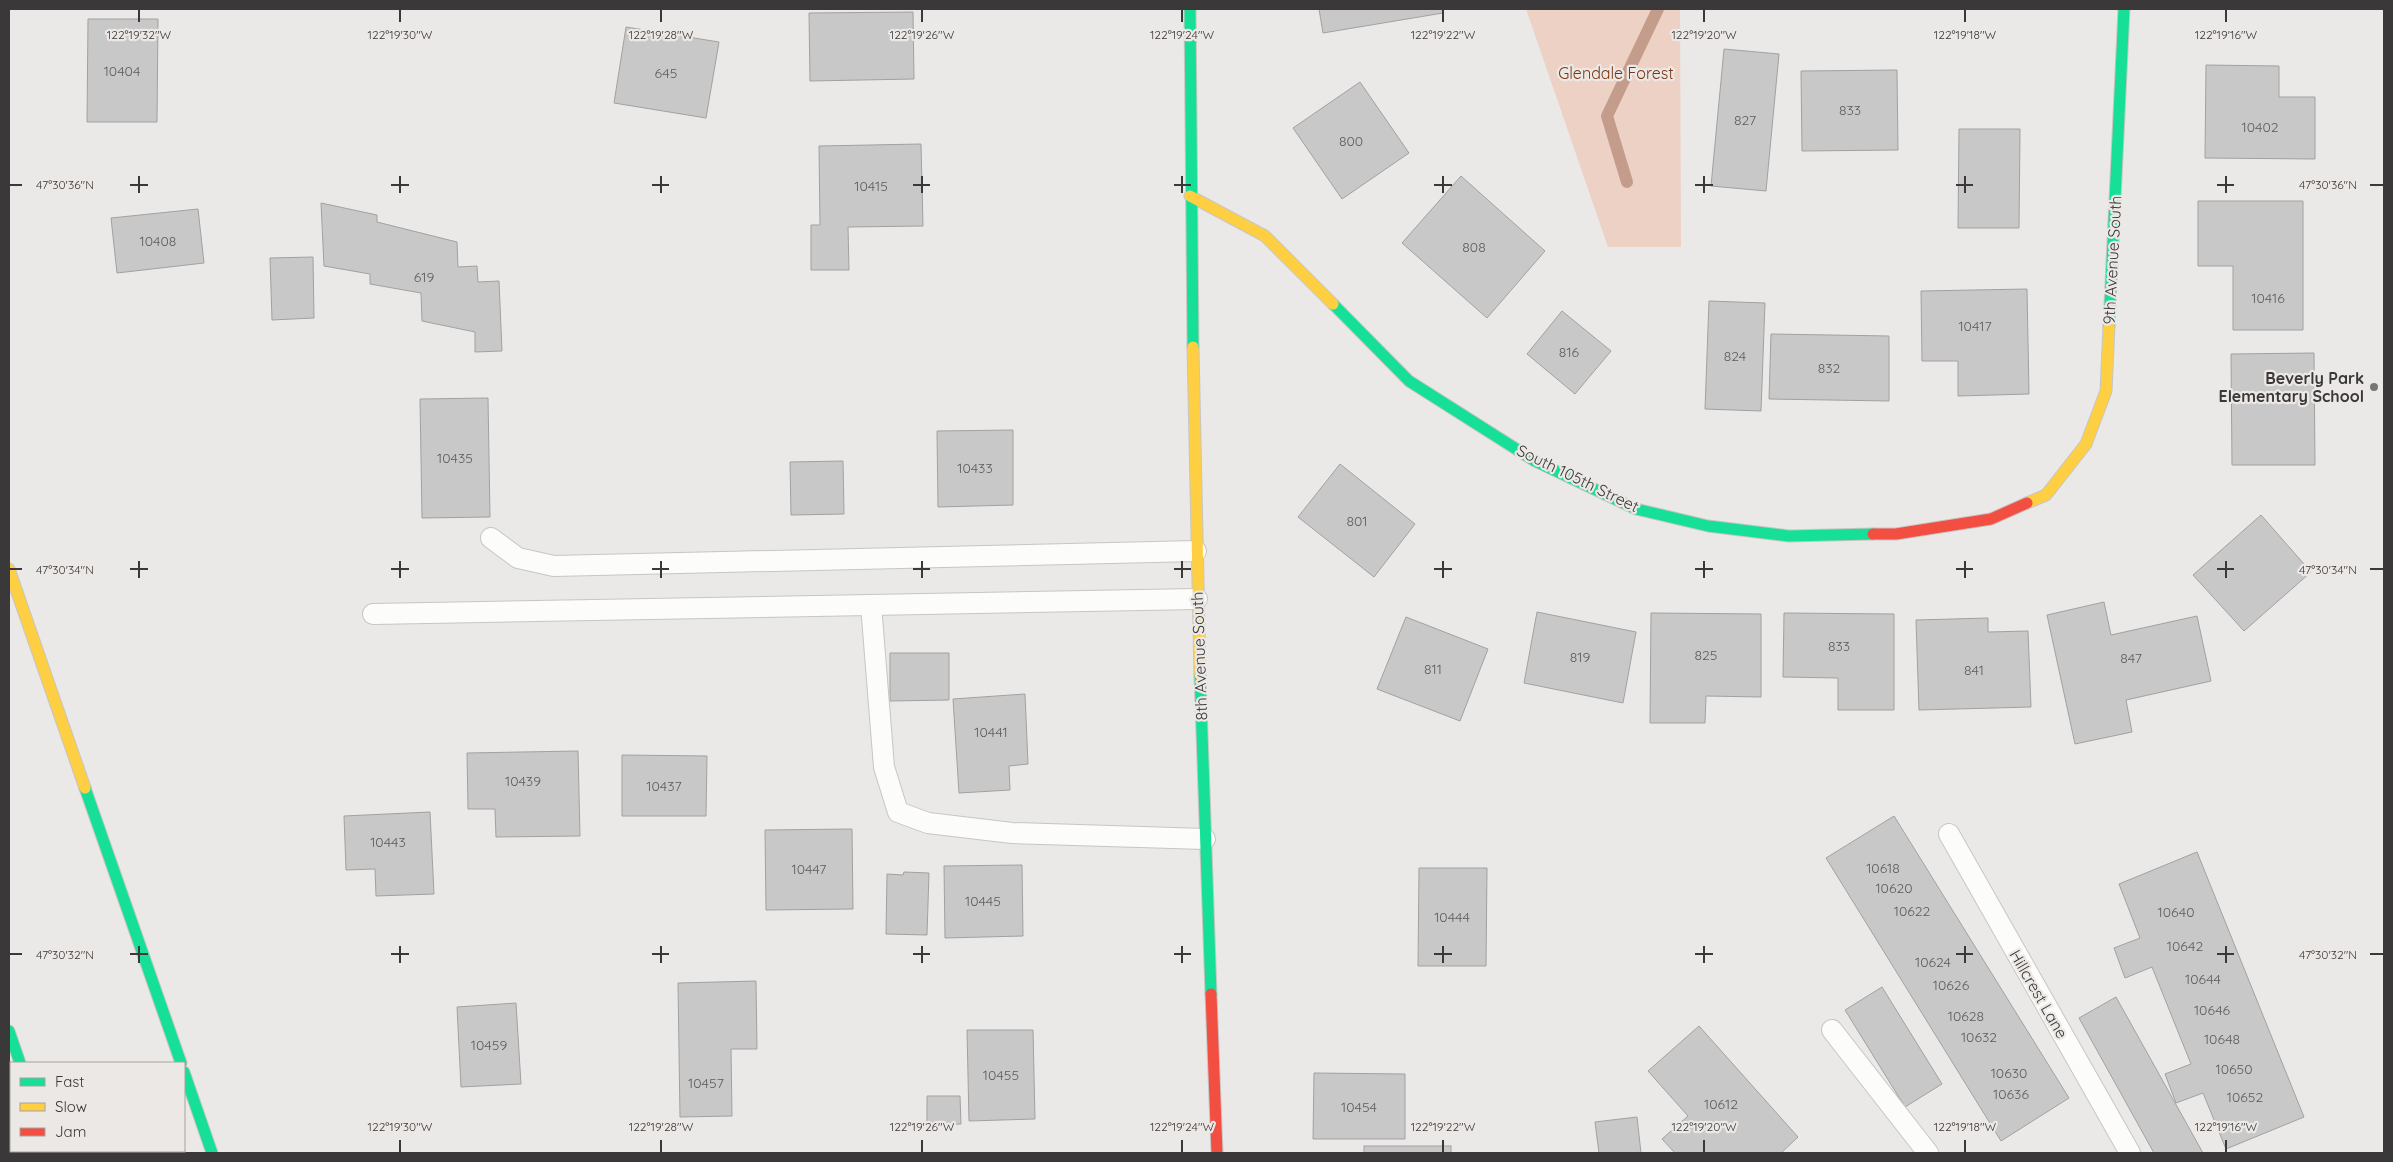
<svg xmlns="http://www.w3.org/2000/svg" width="2393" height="1162" font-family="Quicksand,sans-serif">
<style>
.green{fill:#edd1c5}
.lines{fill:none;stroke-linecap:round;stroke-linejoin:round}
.stream{stroke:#c39c8b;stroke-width:12}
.building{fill:#c9c8c8;stroke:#a2a1a1}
.lane-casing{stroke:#c7c6c4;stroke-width:22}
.fast-casing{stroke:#c7c6c4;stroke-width:13}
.slow-casing{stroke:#c7c6c4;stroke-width:13}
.jam-casing{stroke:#c7c6c4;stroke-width:13}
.lane{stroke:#fcfcfb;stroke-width:20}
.fast{stroke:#16e098;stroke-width:11}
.slow{stroke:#ffcf43;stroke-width:11}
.jam{stroke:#f24e42;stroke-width:11}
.ticks{fill:none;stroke:#3a3838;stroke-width:2}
.poi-dot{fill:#787675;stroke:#ece8e6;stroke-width:2}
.labels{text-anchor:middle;stroke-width:4.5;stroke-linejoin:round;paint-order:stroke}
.number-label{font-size:14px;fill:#5e5c5c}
.park-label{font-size:16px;fill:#7b3512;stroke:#ece8e6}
.street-label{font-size:16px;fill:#3a3838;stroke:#ece8e6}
.poi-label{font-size:16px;font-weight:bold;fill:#3a3838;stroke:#ece8e6;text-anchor:end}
.ticks-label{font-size:12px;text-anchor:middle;fill:#3a3838;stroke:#ece8e6;stroke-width:4.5;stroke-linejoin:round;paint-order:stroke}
</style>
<rect width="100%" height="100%" fill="#ebe9e7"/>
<polygon class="green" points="1526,9 1680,9 1681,247 1608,247"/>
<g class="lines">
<polyline class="stream" points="1627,182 1607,116 1658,9"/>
</g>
<g class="building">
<polygon points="1319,9 1442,9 1443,13 1323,33"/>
<polygon points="913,12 914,79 810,81 809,13"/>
<polygon points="88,19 158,19 157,122 87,122"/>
<polygon points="626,27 719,42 706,118 614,103"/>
<polygon points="1724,49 1779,54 1766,191 1711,186"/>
<polygon points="2206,65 2279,66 2279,97 2315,97 2315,159 2205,158"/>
<polygon points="1897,70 1898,150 1802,151 1801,71"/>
<polygon points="1360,82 1409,153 1342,199 1293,128"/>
<polygon points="1959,129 2020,129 2019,228 1958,228"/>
<polygon points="921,144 923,226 848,227 849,270 811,270 811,225 820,225 819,146"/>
<polygon points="1461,176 1545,251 1487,318 1402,243"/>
<polygon points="2198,201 2303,201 2303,330 2233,330 2233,266 2198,266"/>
<polygon points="321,203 377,215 377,222 457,242 458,267 477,266 478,282 499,281 502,351 475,352 475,332 422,321 421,293 370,284 370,274 324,266"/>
<polygon points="198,209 204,263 117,273 111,218"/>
<polygon points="313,257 314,318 272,320 270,258"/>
<polygon points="2027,289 2029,394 1958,396 1958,361 1922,361 1921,291"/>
<polygon points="1709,301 1765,303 1761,411 1705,409"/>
<polygon points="1562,311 1611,351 1575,394 1527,354"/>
<polygon points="1771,334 1889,336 1889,401 1769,399"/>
<polygon points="2314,353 2315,465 2232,465 2231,354"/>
<polygon points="488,398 490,517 422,518 420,399"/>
<polygon points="1013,430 1013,505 938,507 937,431"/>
<polygon points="843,461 844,514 791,515 790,462"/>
<polygon points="1340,464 1415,524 1374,577 1298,517"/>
<polygon points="2261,515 2311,572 2244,631 2193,575"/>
<polygon points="2104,602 2111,635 2197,616 2211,681 2126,700 2132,732 2075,744 2047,615"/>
<polygon points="1537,612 1636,632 1623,703 1524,683"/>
<polygon points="1651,613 1761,614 1761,697 1706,696 1705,723 1650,723"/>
<polygon points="1784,613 1894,614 1894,710 1838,710 1838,678 1783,677"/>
<polygon points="1406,617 1488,649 1460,721 1377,689"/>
<polygon points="1988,618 1988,632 2028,631 2031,707 1919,710 1916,620"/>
<polygon points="890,653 949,653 949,700 890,701"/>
<polygon points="1025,694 1028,764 1009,766 1010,790 959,793 953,699"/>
<polygon points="578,751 580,836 496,837 495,809 468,809 467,753"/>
<polygon points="622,755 707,756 706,816 622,816"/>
<polygon points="430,812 434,894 376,896 375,869 346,870 344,816"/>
<polygon points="1894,816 2069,1098 2001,1141 1826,858"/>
<polygon points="852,829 853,909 766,910 765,830"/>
<polygon points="2197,852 2304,1117 2226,1149 2203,1093 2176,1103 2165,1074 2191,1064 2152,967 2125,978 2114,948 2140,938 2119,884"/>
<polygon points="1022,865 1023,936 945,938 944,866"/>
<polygon points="1419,868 1487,868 1486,966 1418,966"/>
<polygon points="904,872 929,873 927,935 886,934 887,874 903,875"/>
<polygon points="756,981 757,1049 731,1049 732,1116 680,1117 678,983"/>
<polygon points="1882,987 1942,1084 1905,1107 1845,1010"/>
<polygon points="2116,997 2203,1153 2154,1153 2079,1018"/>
<polygon points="516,1003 521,1084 461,1087 457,1007"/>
<polygon points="1699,1026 1798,1137 1781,1153 1675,1153 1662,1139 1688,1116 1648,1071"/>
<polygon points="967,1030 1033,1030 1035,1119 969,1121"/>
<polygon points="1314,1073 1405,1074 1405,1139 1313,1139"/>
<polygon points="927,1096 960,1096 961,1124 927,1125"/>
<polygon points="1637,1117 1641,1153 1599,1153 1595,1122"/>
<rect x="1364" y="1146" width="87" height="7"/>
</g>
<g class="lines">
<defs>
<g id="lane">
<polyline points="491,538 518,558 554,566 1196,551"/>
<polyline points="871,605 884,767 898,812 928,823 1012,833 1205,839"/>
<polyline points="373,614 1197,599"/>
<polyline points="1949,834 2130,1153"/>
<polyline points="1832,1030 1928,1153"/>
</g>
<g id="fast">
<polyline points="1190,9 1193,347"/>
<polyline points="1333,304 1409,381 1535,461 1636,509 1708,526 1789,536 1873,534"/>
<polyline points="2109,326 2124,9"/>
<polyline points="1200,675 1211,994"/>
<polyline points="85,788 181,1063"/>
<polyline points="9,1031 20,1063"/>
<polyline points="184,1072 212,1153"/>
</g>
<g id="slow">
<polyline points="1190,196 1265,236 1333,304"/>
<polyline points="1193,347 1200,675"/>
<polyline points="2027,503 2046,495 2086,444 2106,391 2109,326"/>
<polyline points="9,569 85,788"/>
<polyline points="51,1151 52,1153"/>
</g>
<g id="jam">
<polyline points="1873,534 1896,534 1991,519 2027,503"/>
<polyline points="1211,994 1217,1153"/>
</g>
</defs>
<use href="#lane" class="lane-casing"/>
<use href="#fast" class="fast-casing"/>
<use href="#slow" class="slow-casing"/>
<use href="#jam" class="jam-casing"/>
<use href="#lane" class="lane"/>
<use href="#fast" class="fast"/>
<use href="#slow" class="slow"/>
<use href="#jam" class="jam"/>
</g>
<path class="ticks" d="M 139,10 L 139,22M 400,10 L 400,22M 661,10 L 661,22M 922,10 L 922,22M 1182,10 L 1182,22M 1443,10 L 1443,22M 1704,10 L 1704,22M 1965,10 L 1965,22M 2226,10 L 2226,22M 139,176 L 139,193M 400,176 L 400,193M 661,176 L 661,193M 922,176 L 922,193M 1182,176 L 1182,193M 1443,176 L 1443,193M 1704,176 L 1704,193M 1965,176 L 1965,193M 2226,176 L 2226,193M 10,185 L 22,185M 130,185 L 148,185M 391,185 L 409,185M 652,185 L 669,185M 913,185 L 930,185M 1174,185 L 1191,185M 1434,185 L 1452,185M 1695,185 L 1713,185M 1956,185 L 1973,185M 2217,185 L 2234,185M 2370,185 L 2383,185M 139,561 L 139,578M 400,561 L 400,578M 661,561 L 661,578M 922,561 L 922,578M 1182,561 L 1182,578M 1443,561 L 1443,578M 1704,561 L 1704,578M 1965,561 L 1965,578M 2226,561 L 2226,578M 10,569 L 22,569M 130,569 L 148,569M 391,569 L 409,569M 652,569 L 669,569M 913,569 L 930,569M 1174,569 L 1191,569M 1434,569 L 1452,569M 1695,569 L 1713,569M 1956,569 L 1973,569M 2217,569 L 2234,569M 2370,569 L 2383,569M 139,946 L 139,963M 400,946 L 400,963M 661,946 L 661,963M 922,946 L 922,963M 1182,946 L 1182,963M 1443,946 L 1443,963M 1704,946 L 1704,963M 1965,946 L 1965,963M 2226,946 L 2226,963M 10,954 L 22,954M 130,954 L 148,954M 391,954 L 409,954M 652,954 L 669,954M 913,954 L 930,954M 1174,954 L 1191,954M 1434,954 L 1452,954M 1695,954 L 1713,954M 1956,954 L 1973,954M 2217,954 L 2234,954M 2370,954 L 2383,954M 400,1140 L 400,1152M 661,1140 L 661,1152M 922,1140 L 922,1152M 1182,1140 L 1182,1152M 1443,1140 L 1443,1152M 1704,1140 L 1704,1152M 1965,1140 L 1965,1152M 2226,1140 L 2226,1152"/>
<circle class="poi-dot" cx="2374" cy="387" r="5"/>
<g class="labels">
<g class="number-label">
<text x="122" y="76">10404</text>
<text x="666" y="78">645</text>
<text x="1850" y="115">833</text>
<text x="1745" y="125">827</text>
<text x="2260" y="132">10402</text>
<text x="1351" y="146">800</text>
<text x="871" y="191">10415</text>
<text x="158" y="246">10408</text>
<text x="1474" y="252">808</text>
<text x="424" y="282">619</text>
<text x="2268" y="303">10416</text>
<text x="1975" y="331">10417</text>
<text x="1569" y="357">816</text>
<text x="1735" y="361">824</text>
<text x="1829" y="373">832</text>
<text x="455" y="463">10435</text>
<text x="975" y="473">10433</text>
<text x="1357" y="526">801</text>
<text x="1839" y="651">833</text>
<text x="1706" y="660">825</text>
<text x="1580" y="662">819</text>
<text x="2131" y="663">847</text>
<text x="1433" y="674">811</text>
<text x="1974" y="675">841</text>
<text x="991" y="737">10441</text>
<text x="523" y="786">10439</text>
<text x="664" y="791">10437</text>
<text x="388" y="847">10443</text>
<text x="1883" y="873">10618</text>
<text x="809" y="874">10447</text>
<text x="1894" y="893">10620</text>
<text x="983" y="906">10445</text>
<text x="1912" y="916">10622</text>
<text x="2176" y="917">10640</text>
<text x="1452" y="922">10444</text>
<text x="2185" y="951">10642</text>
<text x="1933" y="967">10624</text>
<text x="2203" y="984">10644</text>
<text x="1951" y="990">10626</text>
<text x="2212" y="1015">10646</text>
<text x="1966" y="1021">10628</text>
<text x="1979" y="1042">10632</text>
<text x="2222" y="1044">10648</text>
<text x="489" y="1050">10459</text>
<text x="2234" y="1074">10650</text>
<text x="2009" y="1078">10630</text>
<text x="1001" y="1080">10455</text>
<text x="706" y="1088">10457</text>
<text x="2011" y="1099">10636</text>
<text x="2245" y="1102">10652</text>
<text x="1721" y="1109">10612</text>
<text x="1359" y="1112">10454</text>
</g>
<g class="park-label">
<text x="1616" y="79">Glendale Forest</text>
</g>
<g class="street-label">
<text transform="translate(2112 260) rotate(-87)" y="6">9th Avenue South</text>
<text transform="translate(1578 478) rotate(26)" y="6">South 105th Street</text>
<text transform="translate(1199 656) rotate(-92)" y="6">8th Avenue South</text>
<text transform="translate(2039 994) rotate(60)" y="6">Hillcrest Lane</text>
</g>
<g class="poi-label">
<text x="2364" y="384">Beverly Park<tspan x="2364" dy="18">Elementary School</tspan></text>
</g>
</g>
<g class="ticks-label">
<text x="139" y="39">122°19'32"W</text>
<text x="400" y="39">122°19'30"W</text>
<text x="661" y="39">122°19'28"W</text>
<text x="922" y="39">122°19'26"W</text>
<text x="1182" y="39">122°19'24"W</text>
<text x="1443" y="39">122°19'22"W</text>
<text x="1704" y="39">122°19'20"W</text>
<text x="1965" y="39">122°19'18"W</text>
<text x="2226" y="39">122°19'16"W</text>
<text x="65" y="189">47°30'36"N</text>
<text x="2328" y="189">47°30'36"N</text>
<text x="65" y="574">47°30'34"N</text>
<text x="2328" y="574">47°30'34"N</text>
<text x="65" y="959">47°30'32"N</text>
<text x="2328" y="959">47°30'32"N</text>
<text x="400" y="1131">122°19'30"W</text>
<text x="661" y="1131">122°19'28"W</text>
<text x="922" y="1131">122°19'26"W</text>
<text x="1182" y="1131">122°19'24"W</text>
<text x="1443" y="1131">122°19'22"W</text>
<text x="1704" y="1131">122°19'20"W</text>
<text x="1965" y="1131">122°19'18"W</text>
<text x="2226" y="1131">122°19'16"W</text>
</g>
<rect width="2393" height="1162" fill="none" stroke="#3a3838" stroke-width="20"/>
<rect x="10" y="1062" width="175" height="90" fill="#ece8e6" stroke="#a5a2a0"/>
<rect x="20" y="1078" width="25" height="8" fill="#16e098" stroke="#a5a2a0"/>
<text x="55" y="1087" font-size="15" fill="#3a3838">Fast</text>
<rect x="20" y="1103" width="25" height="8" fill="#ffcf43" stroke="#a5a2a0"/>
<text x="55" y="1112" font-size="15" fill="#3a3838">Slow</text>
<rect x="20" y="1128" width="25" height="8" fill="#f24e42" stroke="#a5a2a0"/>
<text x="55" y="1137" font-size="15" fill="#3a3838">Jam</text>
</svg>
